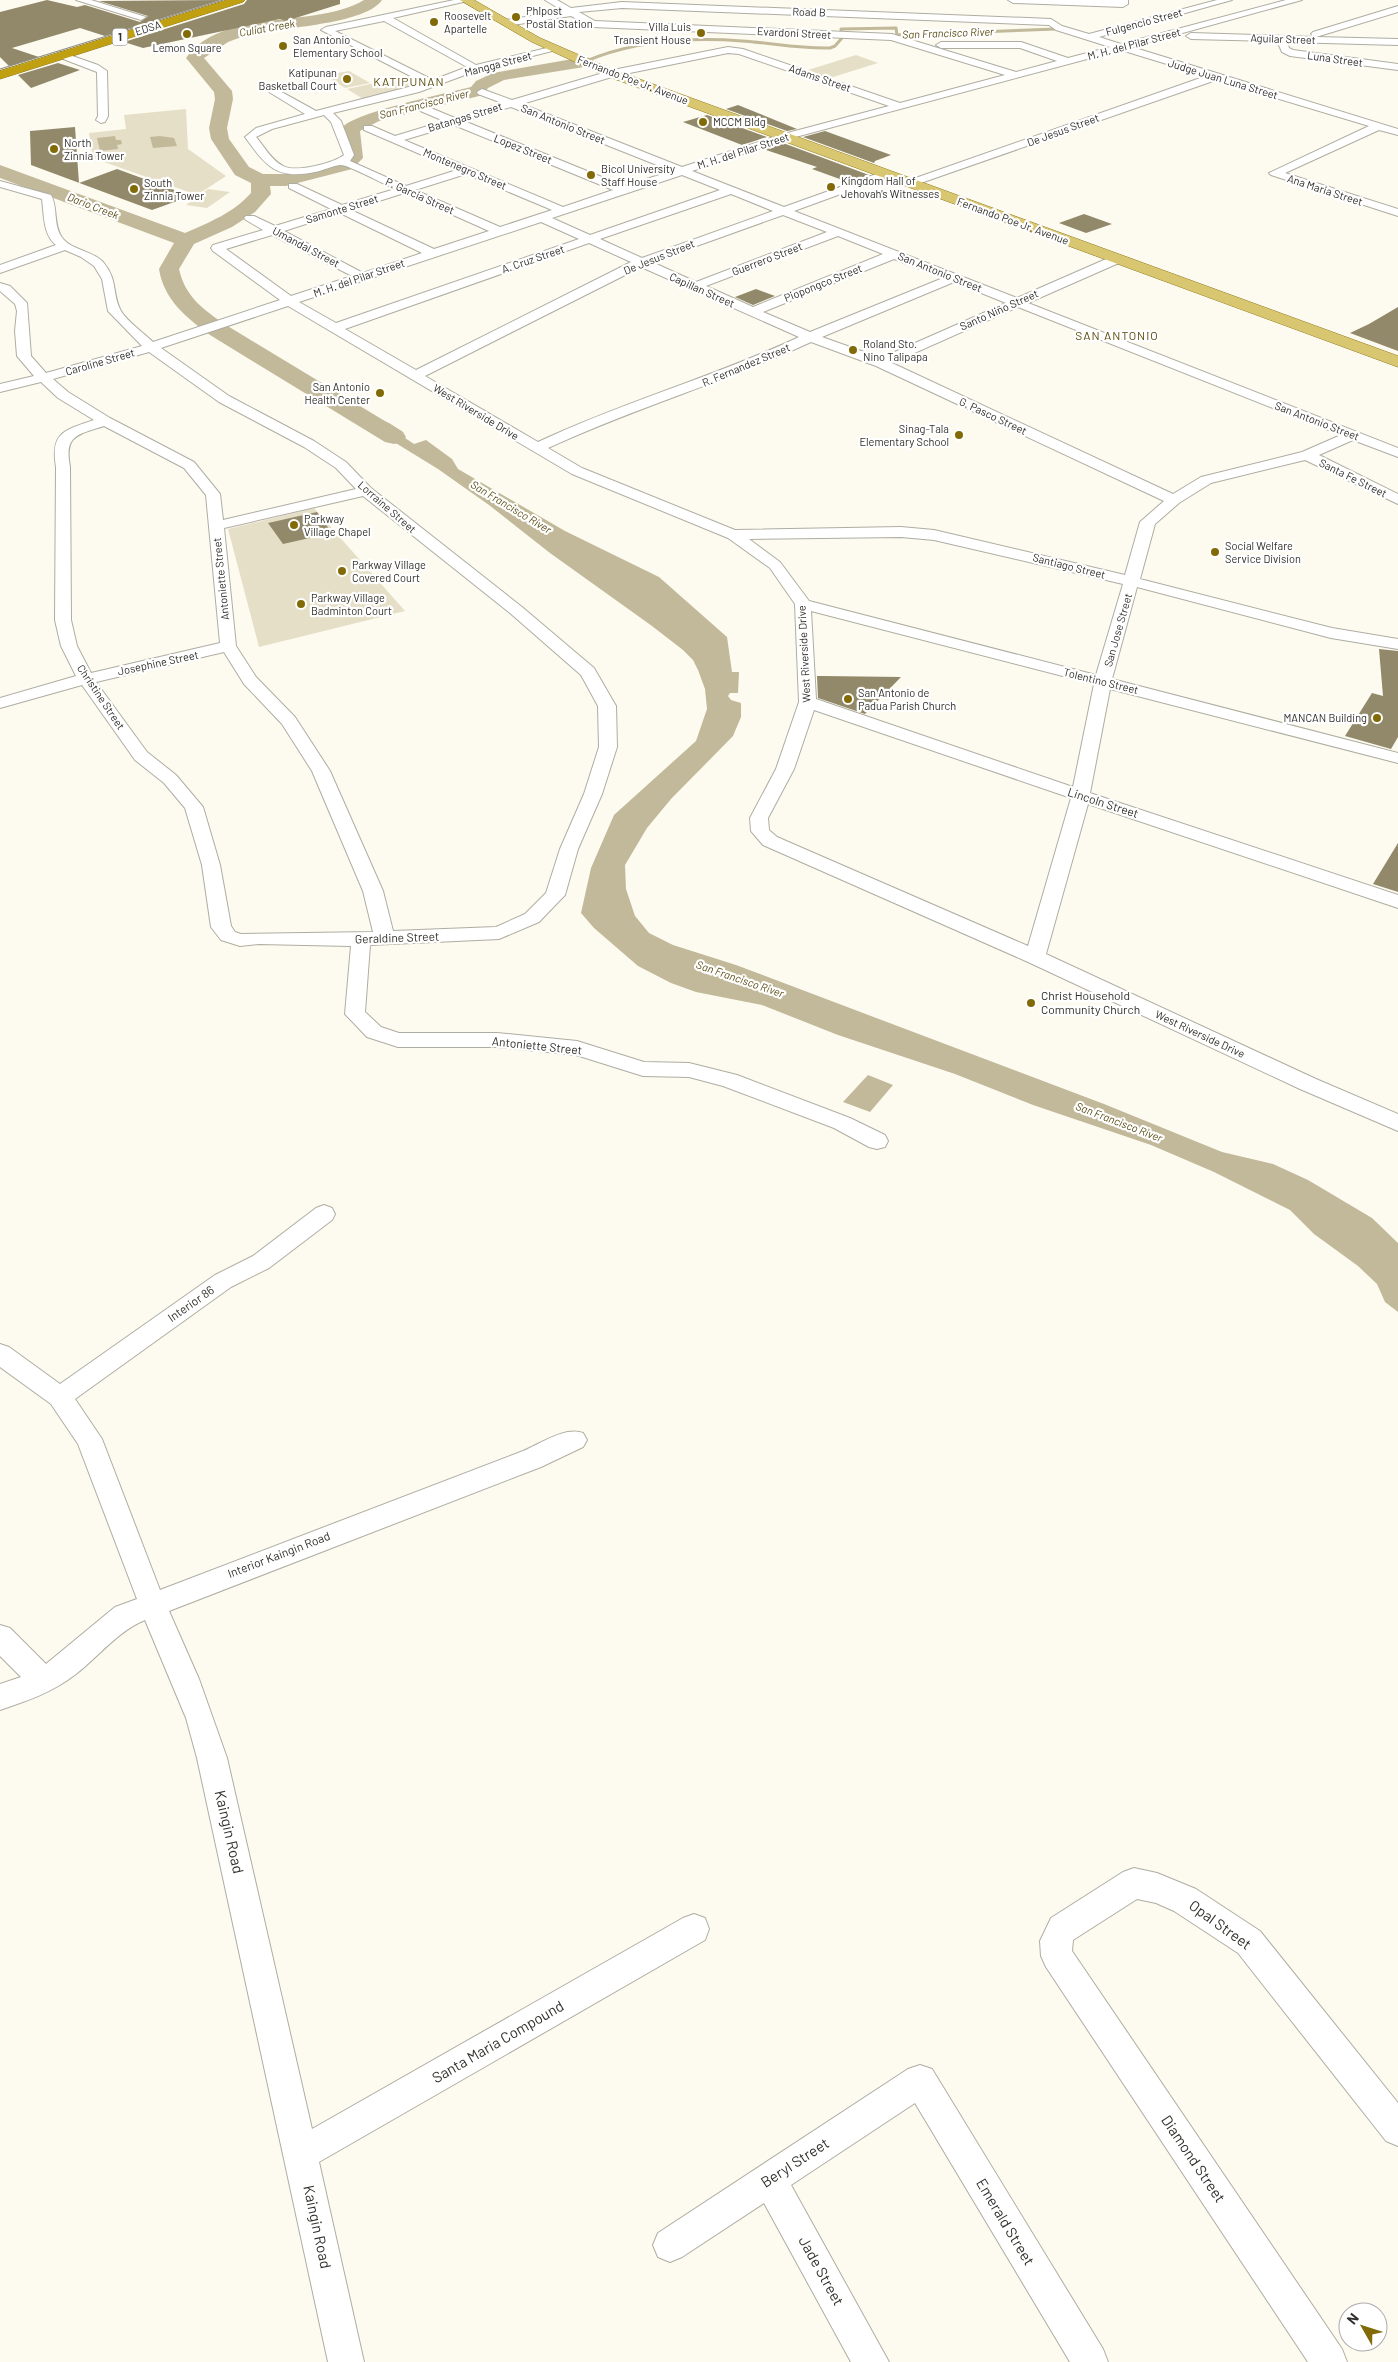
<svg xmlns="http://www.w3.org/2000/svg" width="1398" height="2362" font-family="Barlow,sans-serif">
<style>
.green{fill:#e6dfc7}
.water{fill:#c2b99a}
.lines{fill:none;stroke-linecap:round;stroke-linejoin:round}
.stream{stroke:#c2b99a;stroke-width:3}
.river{fill:#c2b99a;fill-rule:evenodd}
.building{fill:#92896b}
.minor-casing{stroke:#afada2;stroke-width:2}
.major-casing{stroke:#8e791a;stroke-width:1}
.highway-casing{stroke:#8e791a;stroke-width:1}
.minor{fill:#fff;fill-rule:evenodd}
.major{fill:#d9c670;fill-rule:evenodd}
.highway{fill:#c0a011;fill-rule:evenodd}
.tram{stroke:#88867f;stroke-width:1}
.poi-dot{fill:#826b06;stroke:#fff;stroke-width:2}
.labels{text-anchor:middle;stroke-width:4.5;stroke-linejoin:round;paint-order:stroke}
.far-poi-label{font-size:11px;fill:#31302c;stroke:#fff;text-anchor:start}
.far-street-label{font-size:11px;fill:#31302c;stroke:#fff}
.far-water-label{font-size:11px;font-style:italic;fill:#5d4f18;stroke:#fff}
.shield{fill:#fff;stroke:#6f6e6b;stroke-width:1}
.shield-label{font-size:11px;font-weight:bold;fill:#31302c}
.far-quarter-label{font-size:12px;letter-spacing:1px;fill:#5d4d0e;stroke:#fff}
.street-label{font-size:12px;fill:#31302c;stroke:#fff}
.poi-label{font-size:12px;fill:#31302c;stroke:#fff;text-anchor:start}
.near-street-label{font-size:15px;fill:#31302c;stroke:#fff}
</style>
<rect width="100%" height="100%" fill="#fdfaef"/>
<g class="green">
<polygon points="856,55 878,63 830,78 808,70"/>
<polygon points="349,71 370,83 345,88 325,75"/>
<polygon points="407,76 424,85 365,100 347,89"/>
<polygon points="186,109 188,149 226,176 197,195 93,158 89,133 126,129 124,115"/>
<polygon points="208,189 230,192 207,208 186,205"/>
<polygon points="314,508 405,611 259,647 228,529"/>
</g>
<g class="water">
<polygon points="115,136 116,140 121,140 122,144 117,145 118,149 100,151 97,138"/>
<polygon points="160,136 174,138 177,146 153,148 150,137"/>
<polygon points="351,408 389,423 403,432 402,436 414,444 426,440 452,459 458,469 565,531 659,577 727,637 732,672 739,672 738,693 730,693 728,696 731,700 741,703 741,717 733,736 671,799 647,828 625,865 626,889 635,916 649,933 673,945 736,965 1104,1104 1222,1152 1273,1164 1308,1180 1372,1218 1398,1243 1398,1312 1385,1302 1377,1284 1358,1266 1314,1234 1290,1210 1214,1172 1151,1145 1033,1105 955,1074 838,1035 762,1005 696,992 671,983 638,966 594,928 581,913 591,868 614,815 696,741 707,709 705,689 698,670 693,660 683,650 652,626 550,553 489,505 438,469 342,410"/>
<polygon points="868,1075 893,1085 870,1112 843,1102"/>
</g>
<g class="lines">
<path class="stream" d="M 584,62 C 633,41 689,37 742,41 C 772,43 800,49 830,48 L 835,46 L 842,38 L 841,29 L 896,28 L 897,35 L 1056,29"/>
<path class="river" d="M 364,0 L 382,0 C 364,26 275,27 244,36 L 228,42 L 204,58 L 232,91 L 233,99 L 227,128 L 229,139 L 249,167 L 263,174 L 286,174 L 338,161 L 344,156 C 344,149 340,136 342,129 C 346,114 452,92 471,87 L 476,81 L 493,73 L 584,57 L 590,58 L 592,62 L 590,66 L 584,67 L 504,80 L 488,88 L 483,95 L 379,121 L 360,131 L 363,158 L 352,169 L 286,186 L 270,186 L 271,194 L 255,212 L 232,227 L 194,244 L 179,269 C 185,297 204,310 226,325 L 403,432 L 406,437 L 403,442 L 394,444 L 385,442 L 210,335 C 186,317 164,300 159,269 L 174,243 L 0,178 L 0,165 L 185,233 C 210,222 233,213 251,193 L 251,183 L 235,175 L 211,139 L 209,128 L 215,99 L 214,92 L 186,58 C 221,7 317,29 364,0 Z"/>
</g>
<g class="building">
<polygon points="47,0 77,7 85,5 140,22 148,16 99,1 221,0 105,36 80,28 12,48 39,57 9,66 0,57 0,12"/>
<polygon points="247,0 340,0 340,4 286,21 280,19 143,48 124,42 244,4"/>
<polygon points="58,63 80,70 31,88 18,75"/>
<polygon points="738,105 797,129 787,131 726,109"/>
<polygon points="707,115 767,137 742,145 683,122"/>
<polygon points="75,127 79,183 117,169 191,196 152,210 31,165 30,131"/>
<polygon points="825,131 891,155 875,161 874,163 803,137"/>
<polygon points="783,143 869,175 848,182 812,169 817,167 763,149"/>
<polygon points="1084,214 1112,224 1086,233 1059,223"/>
<polygon points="756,289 775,296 753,305 735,297"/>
<polygon points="1398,307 1398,351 1350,333 1369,324"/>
<polygon points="317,512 332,533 283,544 268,523"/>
<polygon points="1379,649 1398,651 1398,737 1391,749 1345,736 1372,693 1383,696"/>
<polygon points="817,676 823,676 901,677 865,714 818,698"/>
<polygon points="1398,843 1398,892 1373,884"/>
</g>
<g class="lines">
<defs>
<g id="minor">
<polygon points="76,0 91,0 146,17 141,20"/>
<path d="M 454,0 L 472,0 L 393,18 L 476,65 L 555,46 L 560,49 L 481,69 L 419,92 L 333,113 L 341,121 L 354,155 L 350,161 L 406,186 L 457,170 L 364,130 L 364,126 L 372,126 L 395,136 L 444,121 L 418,110 L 418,106 L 426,106 L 455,118 L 502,103 L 478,94 L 477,92 L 482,89 L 512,100 L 613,70 L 728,47 L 743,49 L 900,103 L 1005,75 L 891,40 L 593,27 L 571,16 L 506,26 L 501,23 L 506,20 L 563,11 L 545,0 L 557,0 L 571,8 L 622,2 L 1051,19 L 1062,26 L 1089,34 L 1217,0 L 1232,0 L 1099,37 L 1121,44 L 1286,0 L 1302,0 L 1132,47 L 1398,129 L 1398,135 L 1379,130 L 1285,173 L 1398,209 L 1398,216 L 1271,175 L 1269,173 L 1369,126 L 1216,80 L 915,185 L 907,185 L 905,183 L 907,181 L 1206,76 L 1121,50 L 788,139 L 692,171 L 784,207 L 882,172 L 890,172 L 890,176 L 794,211 L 1017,298 L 1113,256 L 1121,256 L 1123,259 L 1121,262 L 1028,303 L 1398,448 L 1398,457 L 1353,440 L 1319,455 L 1398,494 L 1398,504 L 1305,460 L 1211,483 L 1179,503 L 1155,524 L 1140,579 L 1332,628 L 1398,639 L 1398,649 L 1331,638 L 1137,587 L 1112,679 L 1398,753 L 1398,763 L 1110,689 L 1090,793 L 1398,895 L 1398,908 L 1088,804 L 1046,954 L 1316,1079 L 1398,1114 L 1398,1131 L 1300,1089 L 1028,962 L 763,845 L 751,831 L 750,818 L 776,769 L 799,702 L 795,604 L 770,568 L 728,538 L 572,474 L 288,306 L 161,348 L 229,396 L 314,441 L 346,462 L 371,488 L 522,607 L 594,668 L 616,706 L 617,747 L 602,794 L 578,849 L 565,895 L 539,922 L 499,939 L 370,945 L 365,1012 L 381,1027 L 399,1033 L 497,1033 L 577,1041 L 644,1062 L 689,1063 L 737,1075 L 850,1118 L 885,1135 L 888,1141 L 885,1147 L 877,1149 L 869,1147 L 834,1128 L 723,1086 L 689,1077 L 643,1076 L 576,1055 L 497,1047 L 398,1047 L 367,1037 L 345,1014 L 351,946 L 259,944 L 240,946 L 221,940 L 211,927 L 202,865 L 185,808 L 164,783 L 135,760 L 82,685 L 0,708 L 0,698 L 76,676 L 61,646 L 55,620 L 56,467 C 50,432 65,430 94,420 L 58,398 L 41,382 L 0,392 L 0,384 L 34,376 L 17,356 L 15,331 L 17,311 L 15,304 L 0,291 L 0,283 L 10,286 L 27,303 L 31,356 L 46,373 L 142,346 L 108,311 L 102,279 L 94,266 L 81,257 L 65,250 L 0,273 L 0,265 L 56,245 C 43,235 44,214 42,199 L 0,187 L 0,181 L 51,195 C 58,207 53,223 61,236 C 69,250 92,250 103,262 C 118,280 112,292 120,309 C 124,319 145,334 153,342 L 280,300 L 213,251 L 211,248 L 213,245 L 263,230 L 246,220 L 244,218 L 246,216 L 254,216 L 275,226 L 331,209 L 289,188 L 289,184 L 297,184 L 342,205 L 395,189 C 386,185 348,165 341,165 C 334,165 322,171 315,172 C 276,180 266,166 245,137 L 256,128 L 305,114 L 269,92 L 270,90 L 278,90 L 316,111 L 424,83 L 321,30 L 326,27 ZM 622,8 L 1049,25 L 1056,30 L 1110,47 L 1068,58 L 1021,42 L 941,42 L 936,45 L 941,48 L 1020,48 L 1057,61 L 1016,72 L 892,34 L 595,21 L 579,12 ZM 384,21 L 467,67 L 433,80 L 335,31 ZM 728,53 L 739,54 L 889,106 L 780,135 L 682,167 L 522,104 L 615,76 ZM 511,107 L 672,171 L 624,186 L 464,121 ZM 324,115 L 331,122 L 344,155 C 334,163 295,173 283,166 C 271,160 264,146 256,137 L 272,129 ZM 454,125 L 613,190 L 563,207 L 404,140 ZM 466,174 L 552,210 L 500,227 L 415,190 ZM 682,175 L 720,190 L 590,235 L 552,218 ZM 404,193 L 489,231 L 434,249 L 351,210 ZM 731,194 L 773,211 L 642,258 L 600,239 ZM 340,213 L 422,253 L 363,273 L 284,231 ZM 783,215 L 827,232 L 696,282 L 652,262 ZM 541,222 L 579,239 L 336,323 L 299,302 ZM 272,235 L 352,276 L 291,296 L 226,249 ZM 838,236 L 883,254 L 753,307 L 706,286 ZM 589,243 L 631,262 L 416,370 L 345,329 ZM 894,259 L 943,278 L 810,332 L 763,312 ZM 641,267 L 799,337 C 714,377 623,402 538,442 L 425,376 ZM 954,282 L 1006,303 L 881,358 L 822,337 ZM 1018,307 L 1341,435 L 1302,452 L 1201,477 L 1173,494 L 892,363 ZM 811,342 L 876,366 L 1164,501 L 1140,522 L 1125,575 L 934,530 L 901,527 L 735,530 L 582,468 L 548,448 C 634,408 725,382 811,342 ZM 149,352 L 219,402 L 304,447 L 336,468 L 356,489 L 223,520 L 220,494 L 194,462 L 110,418 L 68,392 L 53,379 ZM 104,426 L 184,468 L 206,495 L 220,643 L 91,673 L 77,646 L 71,620 L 70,467 C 64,435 77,435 104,426 ZM 363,496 L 510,613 L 581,675 L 598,706 L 599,747 L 584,794 L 560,849 L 546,893 L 525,914 L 496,927 L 393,931 L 383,891 L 330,771 L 295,717 L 256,677 L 236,646 L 224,528 ZM 901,537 L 934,540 L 1123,584 L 1096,675 L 809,601 L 780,562 L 749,539 ZM 811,611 L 1094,684 L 1073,787 L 816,699 ZM 224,652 L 244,684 L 282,724 L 312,771 L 363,891 L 373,932 L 241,934 L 235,932 L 231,926 L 220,865 L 203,807 L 176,775 L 147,752 L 96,682 ZM 814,710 L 1071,798 L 1028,946 L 777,837 L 769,830 L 768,818 L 794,769 Z"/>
<polygon points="1008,0 1128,0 1128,4 1123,7 1013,3"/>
<polygon points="1398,6 1398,12 1316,37 1398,39 1398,45 1287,42 1289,48 1293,50 1398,64 1398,70 1290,56 1282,52 1277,41 1191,39 1186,36 1191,33 1315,37 1311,34 1313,32"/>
<polygon points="61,52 98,65 107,71 108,116 105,122 101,123 96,120 98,116 97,72 58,57 58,53"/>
<path d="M 324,1205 L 332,1208 L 335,1214 L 332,1220 L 269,1268 L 231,1287 L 75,1399 L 102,1439 L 160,1590 L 523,1451 C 540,1444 565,1426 583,1433 L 587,1440 L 583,1447 L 541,1467 L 169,1611 L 199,1679 L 227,1758 L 312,2129 L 683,1918 L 694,1914 L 705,1918 L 709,1929 L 705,1940 L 319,2162 L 364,2362 L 328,2362 L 197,1758 L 186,1718 L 145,1620 C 118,1631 99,1656 76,1674 C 53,1692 27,1701 0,1710 L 0,1684 L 21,1677 L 0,1656 L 0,1625 L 10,1628 L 46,1664 L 115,1607 L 137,1599 L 78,1444 L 51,1404 L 0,1367 L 0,1344 L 9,1347 L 60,1384 L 215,1275 L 253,1256 L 316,1208 Z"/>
<polygon points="1134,1868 1157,1873 1196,1889 1260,1931 1398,2103 1398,2146 1386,2141 1238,1953 1174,1911 1156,1903 1137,1899 1073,1940 1072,1951 1342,2349 1347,2362 1308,2362 1046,1967 1041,1956 1040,1941 1051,1918 1123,1872"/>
<polygon points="920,2065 932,2069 1103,2349 1108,2362 1070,2362 915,2103 791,2185 889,2362 851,2362 764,2203 682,2257 670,2262 658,2257 653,2245 658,2233 908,2069"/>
</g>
<polygon id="major" points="460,0 474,0 540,38 609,68 1398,356 1398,367 601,74 532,42"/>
<polygon id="highway" points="227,0 245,0 243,2 0,79 0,71"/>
</defs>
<use href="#minor" class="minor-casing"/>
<use href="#major" class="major-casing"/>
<use href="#highway" class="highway-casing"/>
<use href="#minor" class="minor"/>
<use href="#major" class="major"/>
<use href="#highway" class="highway"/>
<polyline class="tram" points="0,69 223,0"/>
</g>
<g class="poi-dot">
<circle cx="516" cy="17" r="5"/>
<circle cx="434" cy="22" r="5"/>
<circle cx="701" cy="33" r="5"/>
<circle cx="187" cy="34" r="5"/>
<circle cx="283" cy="46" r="5"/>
<circle cx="347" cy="79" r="5"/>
<circle cx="703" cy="122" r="5"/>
<circle cx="54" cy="149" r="5"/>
<circle cx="591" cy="175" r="5"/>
<circle cx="831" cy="187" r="5"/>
<circle cx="134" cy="189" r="5"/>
<circle cx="853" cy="350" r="5"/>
<circle cx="380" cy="393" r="5"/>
<circle cx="959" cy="435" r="5"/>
<circle cx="294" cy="525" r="5"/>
<circle cx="1215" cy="552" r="5"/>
<circle cx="342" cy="571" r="5"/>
<circle cx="301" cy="604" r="5"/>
<circle cx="848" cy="699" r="5"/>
<circle cx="1377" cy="718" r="5"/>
<circle cx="1031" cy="1003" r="5"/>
</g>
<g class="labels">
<g class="far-poi-label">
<text x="526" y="15">Phlpost<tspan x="526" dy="13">Postal Station</tspan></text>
<text x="444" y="20">Roosevelt<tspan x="444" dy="13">Apartelle</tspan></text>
<text x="691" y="31" text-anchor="end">Villa Luis<tspan x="691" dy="13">Transient House</tspan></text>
<text x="293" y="44">San Antonio<tspan x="293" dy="13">Elementary School</tspan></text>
<text x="187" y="52" text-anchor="middle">Lemon Square</text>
<text x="337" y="77" text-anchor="end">Katipunan<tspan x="337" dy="13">Basketball Court</tspan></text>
<text x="713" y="126">MCCM Bldg</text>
<text x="64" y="147">North<tspan x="64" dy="13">Zinnia Tower</tspan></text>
<text x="601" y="173">Bicol University<tspan x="601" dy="13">Staff House</tspan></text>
<text x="841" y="185">Kingdom Hall of<tspan x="841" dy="13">Jehovah's Witnesses</tspan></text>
<text x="144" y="187">South<tspan x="144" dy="13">Zinnia Tower</tspan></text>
<text x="863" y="348">Roland Sto.<tspan x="863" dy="13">Nino Talipapa</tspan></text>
<text x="370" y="391" text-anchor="end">San Antonio<tspan x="370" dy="13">Health Center</tspan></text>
<text x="949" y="433" text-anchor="end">Sinag-Tala<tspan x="949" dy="13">Elementary School</tspan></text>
<text x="304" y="523">Parkway<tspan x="304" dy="13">Village Chapel</tspan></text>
<text x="1225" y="550">Social Welfare<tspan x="1225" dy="13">Service Division</tspan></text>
<text x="352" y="569">Parkway Village<tspan x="352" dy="13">Covered Court</tspan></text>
<text x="311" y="602">Parkway Village<tspan x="311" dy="13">Badminton Court</tspan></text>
<text x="858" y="697">San Antonio de<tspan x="858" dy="13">Padua Parish Church</tspan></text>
<text x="1367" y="722" text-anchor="end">MANCAN Building</text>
</g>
<g class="far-street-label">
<text transform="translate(809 12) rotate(2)" y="4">Road B</text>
<text transform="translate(1144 22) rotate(-15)" y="4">Fulgencio Street</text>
<text transform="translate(148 28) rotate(-17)" y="4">EDSA</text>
<text transform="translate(794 33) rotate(3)" y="4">Evardoni Street</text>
<text transform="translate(1283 39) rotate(2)" y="4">Aguilar Street</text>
<text transform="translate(1134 44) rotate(-15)" y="4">M. H. del Pilar Street</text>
<text transform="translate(1335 59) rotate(8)" y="4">Luna Street</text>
<text transform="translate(498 64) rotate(-15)" y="4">Mangga Street</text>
<text transform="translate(820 78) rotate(19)" y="4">Adams Street</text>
<text transform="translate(1223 79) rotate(17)" y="4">Judge Juan Luna Street</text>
<text transform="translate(633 80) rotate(21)" y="4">Fernando Poe Jr. Avenue</text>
<text transform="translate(465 117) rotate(-17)" y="4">Batangas Street</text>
<text transform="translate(563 124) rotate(22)" y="4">San Antonio Street</text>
<text transform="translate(1063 130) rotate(-20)" y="4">De Jesus Street</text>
<text transform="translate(523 149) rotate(22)" y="4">Lopez Street</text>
<text transform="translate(743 151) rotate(-18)" y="4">M. H. del Pilar Street</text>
<text transform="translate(465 169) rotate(23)" y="4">Montenegro Street</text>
<text transform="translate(1325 190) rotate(18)" y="4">Ana Maria Street</text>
<text transform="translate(420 196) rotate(24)" y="4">P. Garcia Street</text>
<text transform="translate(342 209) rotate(-17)" y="4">Samonte Street</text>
<text transform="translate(1013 221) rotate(20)" y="4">Fernando Poe Jr. Avenue</text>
<text transform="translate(306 247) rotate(28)" y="4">Umandal Street</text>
<text transform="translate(659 257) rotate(-22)" y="4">De Jesus Street</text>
<text transform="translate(533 259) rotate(-19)" y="4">A. Cruz Street</text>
<text transform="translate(767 259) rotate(-21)" y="4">Guerrero Street</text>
<text transform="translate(940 272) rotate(22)" y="4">San Antonio Street</text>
<text transform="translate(359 278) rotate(-19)" y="4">M. H. del Pilar Street</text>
<text transform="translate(823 283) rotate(-22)" y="4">Piopongco Street</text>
<text transform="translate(702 290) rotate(24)" y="4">Capillan Street</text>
<text transform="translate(999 310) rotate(-24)" y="4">Santo Niño Street</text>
<text transform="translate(100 362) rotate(-16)" y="4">Caroline Street</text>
<text transform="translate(746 365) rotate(-23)" y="4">R. Fernandez Street</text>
<text transform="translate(476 412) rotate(31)" y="4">West Riverside Drive</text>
<text transform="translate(993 416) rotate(25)" y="4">G. Pasco Street</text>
<text transform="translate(1317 421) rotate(21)" y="4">San Antonio Street</text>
<text transform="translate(1353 478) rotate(26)" y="4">Santa Fe Street</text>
<text transform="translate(387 507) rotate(41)" y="4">Lorraine Street</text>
<text transform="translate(1069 566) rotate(14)" y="4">Santiago Street</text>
<text transform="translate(221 579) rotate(-96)" y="4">Antoniette Street</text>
<text transform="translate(1118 630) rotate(-74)" y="4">San Jose Street</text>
<text transform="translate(804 654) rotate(-93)" y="4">West Riverside Drive</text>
<text transform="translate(158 663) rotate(-12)" y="4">Josephine Street</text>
<text transform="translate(1101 681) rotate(14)" y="4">Tolentino Street</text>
<text transform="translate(101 697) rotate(56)" y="4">Christine Street</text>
<text transform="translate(1200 1034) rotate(25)" y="4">West Riverside Drive</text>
</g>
<g class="far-water-label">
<text transform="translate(267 28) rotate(-10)" y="4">Culiat Creek</text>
<text transform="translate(948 33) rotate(-2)" y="4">San Francisco River</text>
<text transform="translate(424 104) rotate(-14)" y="4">San Francisco River</text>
<text transform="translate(93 206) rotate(21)" y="4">Dario Creek</text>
<text transform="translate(511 507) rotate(31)" y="4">San Francisco River</text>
<text transform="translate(740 979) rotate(19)" y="4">San Francisco River</text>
<text transform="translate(1119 1122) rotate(21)" y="4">San Francisco River</text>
</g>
<rect class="shield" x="112.5" y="28.5" width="15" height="17" rx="4"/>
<g class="shield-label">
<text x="120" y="41">1</text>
</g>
<g class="far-quarter-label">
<text x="409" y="86">KATIPUNAN</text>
<text x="1117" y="340">SAN ANTONIO</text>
</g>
<g class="street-label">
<text transform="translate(1103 803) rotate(18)" y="4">Lincoln Street</text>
<text transform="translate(397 938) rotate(-2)" y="4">Geraldine Street</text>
<text transform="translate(537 1046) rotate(6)" y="4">Antoniette Street</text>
<text transform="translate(191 1304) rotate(-35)" y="4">Interior 86</text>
<text transform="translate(279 1555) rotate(-21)" y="4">Interior Kaingin Road</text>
</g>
<g class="poi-label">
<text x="1041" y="1000">Christ Household<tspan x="1041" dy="14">Community Church</tspan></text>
</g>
<g class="near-street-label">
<text transform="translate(229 1832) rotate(77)" y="5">Kaingin Road</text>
<text transform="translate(1220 1925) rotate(36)" y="5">Opal Street</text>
<text transform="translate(498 2042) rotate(-30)" y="5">Santa Maria Compound</text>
<text transform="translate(1193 2159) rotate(56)" y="5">Diamond Street</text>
<text transform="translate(795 2163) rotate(-33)" y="5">Beryl Street</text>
<text transform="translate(1005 2222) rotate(59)" y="5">Emerald Street</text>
<text transform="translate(317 2227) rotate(78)" y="5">Kaingin Road</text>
<text transform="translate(821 2271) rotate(61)" y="5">Jade Street</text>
</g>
</g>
<g transform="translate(1363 2327) rotate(309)"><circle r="24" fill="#ffffff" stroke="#adacab"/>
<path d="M0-4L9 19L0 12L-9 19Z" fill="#826b06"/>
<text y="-8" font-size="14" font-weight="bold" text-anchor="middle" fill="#31302c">N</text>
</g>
</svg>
